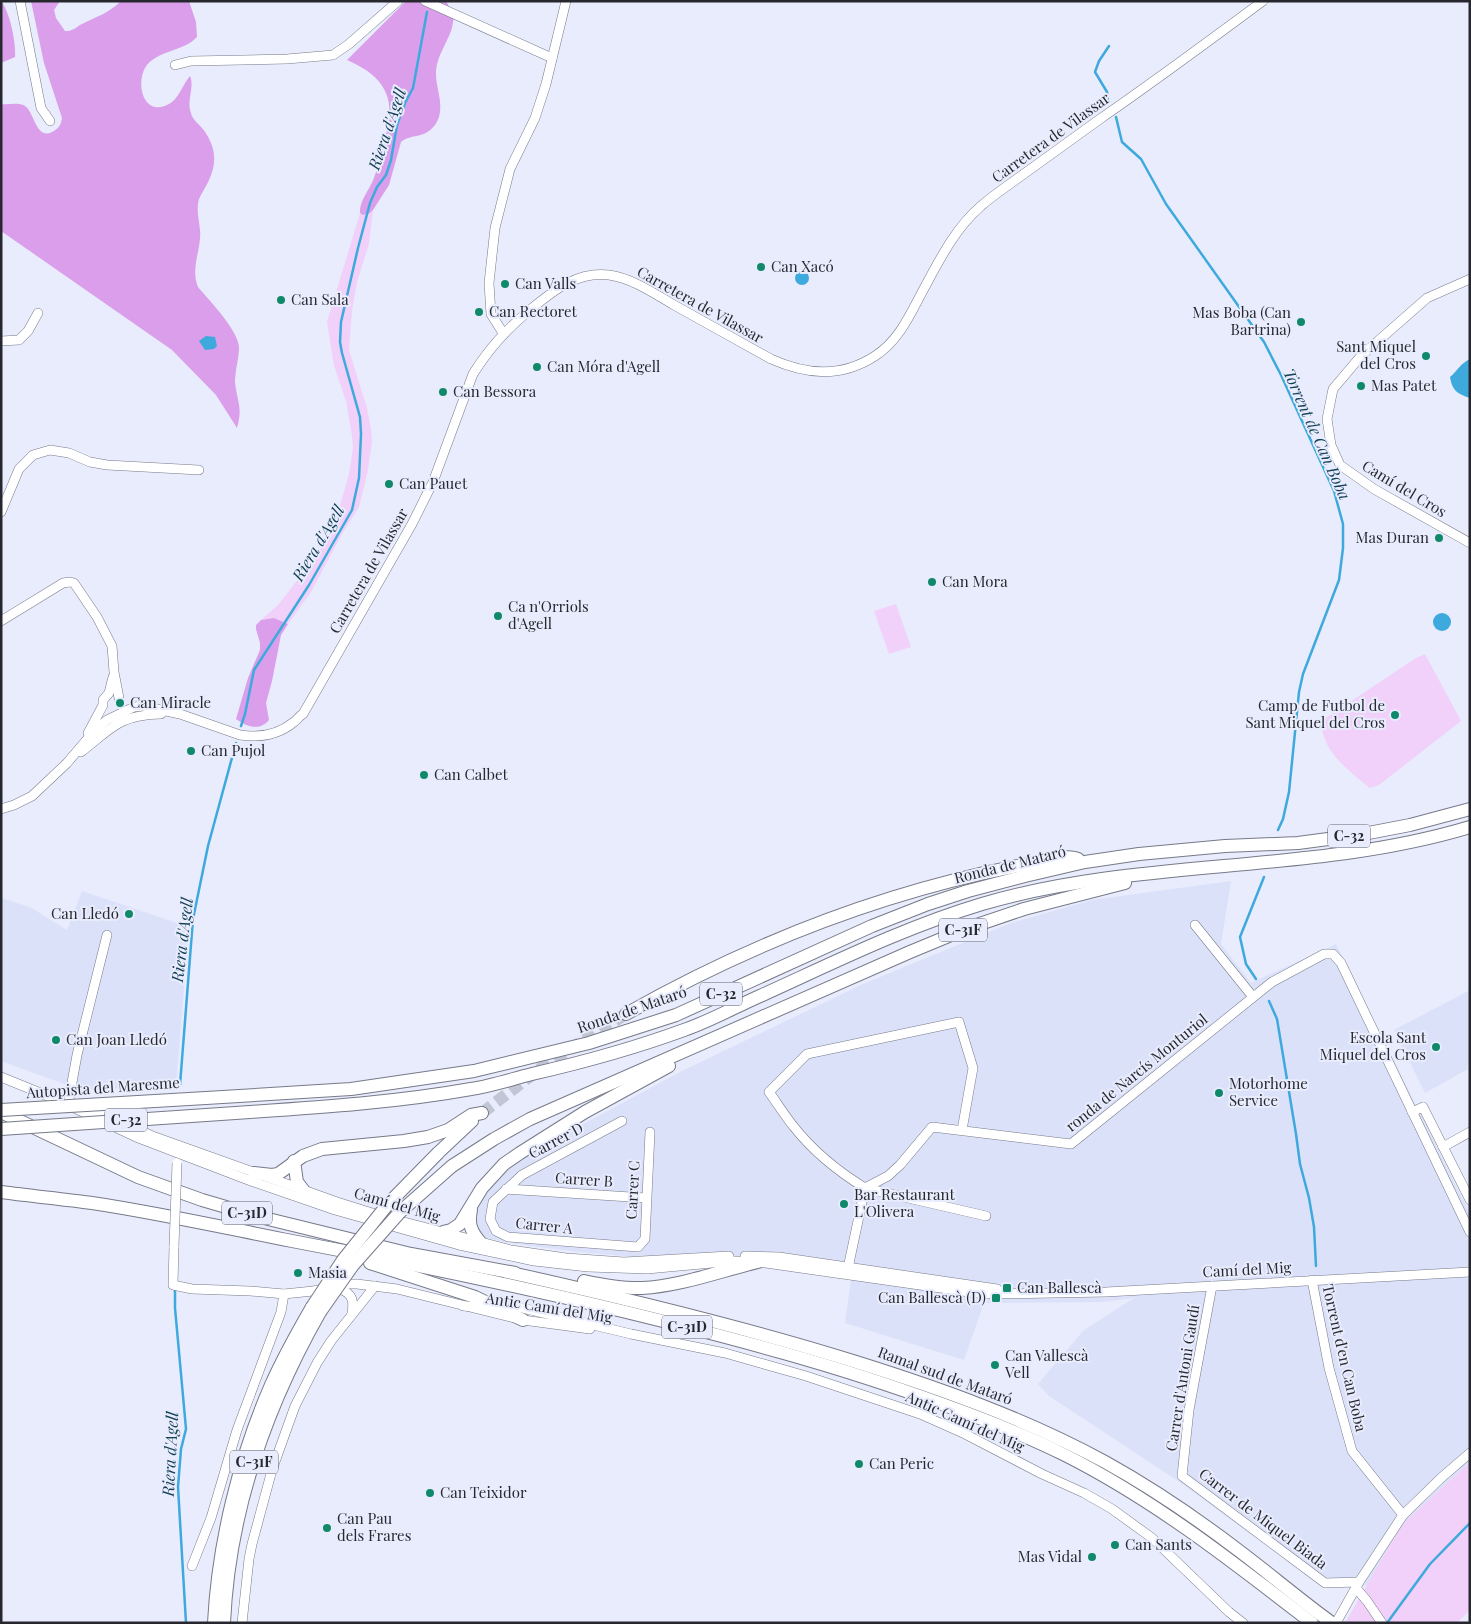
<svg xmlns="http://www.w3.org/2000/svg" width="1471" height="1624" font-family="'Playfair Display',serif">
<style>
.built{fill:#dce1fa}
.green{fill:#f1d1fa}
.forest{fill:#da9eea}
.water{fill:#3ea9dd}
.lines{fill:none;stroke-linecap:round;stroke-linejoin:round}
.stream{stroke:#3ea9dd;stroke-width:2.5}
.highway-tunnel{stroke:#c1c5d4;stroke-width:12;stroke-dasharray:12 6;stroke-linecap:butt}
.minor-casing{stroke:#767a89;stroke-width:10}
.highway-casing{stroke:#767a89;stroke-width:14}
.minor{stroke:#fff;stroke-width:9}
.highway{stroke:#fff;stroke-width:12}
.minor-bridge-casing{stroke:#767a89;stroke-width:10;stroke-linecap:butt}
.highway-bridge-casing{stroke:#767a89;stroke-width:14;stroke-linecap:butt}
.minor-bridge{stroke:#fff;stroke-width:9}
.highway-bridge{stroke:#fff;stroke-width:12}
.poi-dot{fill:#10896b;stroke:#e8ecfd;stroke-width:2}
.labels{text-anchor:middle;stroke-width:4;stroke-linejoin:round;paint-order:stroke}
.shield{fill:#e8ecfd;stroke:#61636d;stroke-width:1}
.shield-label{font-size:14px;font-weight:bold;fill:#27282f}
.street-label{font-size:15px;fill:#27282f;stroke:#e8ecfd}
.poi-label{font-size:15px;fill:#27282f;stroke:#e8ecfd;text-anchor:start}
.water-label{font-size:16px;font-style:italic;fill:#144056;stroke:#e8ecfd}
</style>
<rect width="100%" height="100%" fill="#e8ecfd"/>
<g class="built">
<polygon points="1231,881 1221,944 1251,983 1336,944 1470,1214 1470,1462 1408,1519 1397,1534 1367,1585 1323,1588 1184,1485 1049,1396 1038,1384 1084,1330 1134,1298 1103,1302 984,1303 964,1360 845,1323 851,1279 794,1271 579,1252 516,1244 487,1238 477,1230 473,1220 476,1209 491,1188 511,1167 533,1151 680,1072 863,984 1011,923 1092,900"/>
<polygon points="82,891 189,927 176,1086 81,1090 1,1061 1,898 30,907 67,930"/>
<polygon points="1470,990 1470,1064 1467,1066 1468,1069 1425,1093 1394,1030"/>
</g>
<g class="green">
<polygon points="373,210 369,244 357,282 352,311 349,350 367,408 371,429 372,442 368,470 359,507 342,534 311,592 288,624 274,618 261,620 278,605 314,559 333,530 349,474 353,448 352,436 346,401 334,366 327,322 360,213 363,215 370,213"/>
<polygon points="896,604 911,647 889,654 874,611"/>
<path d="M 1425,654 L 1461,721 L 1379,785 L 1370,788 C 1356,777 1333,759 1326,742 C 1323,736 1322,729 1320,722 L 1416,658 Z"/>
<polygon points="1470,1462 1470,1610 1457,1623 1345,1623 1397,1533 1408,1519"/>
</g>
<g class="forest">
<path d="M 1,1 C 10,12 16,43 15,57 L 1,63 Z"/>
<path d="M 31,1 L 60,1 L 54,10 L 56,18 L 65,31 C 72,31 74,29 80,25 C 95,17 108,14 121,1 L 189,1 L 196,22 L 197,37 C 183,52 156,50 145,68 C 136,84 143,116 167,105 C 179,100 182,85 190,76 C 195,88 186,100 191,113 C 192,119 198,123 202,128 C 208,135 214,147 214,156 C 215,166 211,177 206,186 C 204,190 201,194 199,199 C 196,209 199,220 200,230 C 202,248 190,268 198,287 C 209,300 238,330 239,347 C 239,359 235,370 235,382 C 237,402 243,406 237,428 L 216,395 L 172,350 L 1,231 L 1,104 C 9,105 18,102 25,106 C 35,113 36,142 54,131 C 60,127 61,124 62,118 L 44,63 Z"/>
<path d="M 406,1 L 446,1 L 454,15 C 453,20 453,26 451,31 C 446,44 437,57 436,71 C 435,89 447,108 435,125 C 423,140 412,133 401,142 L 389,185 L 373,210 L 370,213 L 363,215 L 360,213 C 359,201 370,189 374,178 C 378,168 379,158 382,148 C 384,140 387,133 388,125 C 395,91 377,73 347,60 Z"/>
<path d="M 274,618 L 288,624 L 281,635 L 272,681 L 266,703 L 269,720 C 259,732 246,726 236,719 L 248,678 L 260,650 L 260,643 L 256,629 L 256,625 L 261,620 Z"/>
</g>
<g class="water">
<circle cx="802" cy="278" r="7"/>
<polygon points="206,336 215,337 217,346 214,349 205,350 199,341"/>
<path d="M 1470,359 L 1470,398 C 1457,394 1452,390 1450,377 C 1457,371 1461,363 1470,359 Z"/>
<circle cx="1442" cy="622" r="9"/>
</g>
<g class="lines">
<g class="stream">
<polyline points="1108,101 1107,92 1095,72 1099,61 1109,46"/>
<polyline points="1116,117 1122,142 1141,159 1166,204 1264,342 1281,375 1334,491 1343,524 1343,548 1339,580 1303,674 1299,692 1289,792 1283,819 1278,830"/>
<polyline points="241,726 245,714 254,670 309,585 352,510 359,478 361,434 360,417 342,353 340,342 341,322 358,248 370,203 377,187 386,175 391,160 397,125 405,103 413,88 427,12"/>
<polyline points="1256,979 1246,964 1240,937 1264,877"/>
<polyline points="1269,1001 1277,1019 1296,1134 1300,1164 1309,1198 1314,1227 1316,1266"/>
<polyline points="180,1085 193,919 208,846 236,743"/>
<polyline points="175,1288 175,1308 186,1429 181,1449 178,1487 186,1623"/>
<polyline points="1387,1623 1430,1564 1470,1523"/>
</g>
<polyline class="highway-tunnel" points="482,1113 546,1064 626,1014"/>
<defs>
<g id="minor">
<polyline points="20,1 41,108 50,121"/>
<polyline points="425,1 552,58"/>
<polyline points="175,65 191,61 287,59 333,55 349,44 398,1"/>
<polyline points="1470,279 1427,298 1361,356 1333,389 1327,419 1331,445 1340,465 1374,489 1470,543"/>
<polyline points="503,333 491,314 489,283 495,228 510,169 535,118 546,84 566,1"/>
<polyline points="1,341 19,340 28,331 38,313"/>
<polyline points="1,512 19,469 33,455 50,450 69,453 90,462 107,465 199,470"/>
<polyline points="1,621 63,583 70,582 74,583 97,617 112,646 114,672 119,698"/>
<polyline points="88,733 103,705 103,700 109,693 113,677"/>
<path d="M 81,752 C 112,728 118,715 161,714"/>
<path d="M 1,809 L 14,805 L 32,796 L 67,763 L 96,729 L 107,720 L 134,707 L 143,706 L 180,714 L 240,735 C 259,738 278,735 294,722 C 297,720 299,716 303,714 L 412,524 L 433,482 L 473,374 C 490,347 507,329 531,309 C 554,290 578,271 609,275 C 632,278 655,294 674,305 C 706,323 739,341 771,359 C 807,375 841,378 875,356 C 897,342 908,319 920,296 C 937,265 953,230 981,206 C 991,197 1003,189 1014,181 C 1043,160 1071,140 1100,119 C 1155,81 1209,41 1263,1"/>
<polyline points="1195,925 1253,997"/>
<polyline points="1,1077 55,1099 136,1137 251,1181 335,1210 459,1245 534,1261 588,1267 647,1269 734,1261 758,1262 976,1293 996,1294 1106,1292 1470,1272"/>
<polyline points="69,1099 77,1055 107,935"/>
<polyline points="85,1106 155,1137 337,1202 385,1217 511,1250 566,1258 624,1262 729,1256"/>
<polyline points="1412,1112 1423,1107 1470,1200"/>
<polyline points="622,1121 522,1175 493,1202 490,1219 496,1231 508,1237 638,1247 645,1239 650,1132"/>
<path d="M 962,1130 L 973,1068 L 959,1022 L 807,1054 L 769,1092 C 777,1103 785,1116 794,1127 C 813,1151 839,1172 865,1188 L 986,1216"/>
<polyline points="1443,1147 1470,1132"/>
<polyline points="506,1189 646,1198"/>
<polyline points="174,1246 173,1285 192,1289 250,1291 284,1294 313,1291 348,1284 357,1284 397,1289 523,1320 590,1329"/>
<polyline points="745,1256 779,1257 997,1289"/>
<polyline points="848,1268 865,1188 888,1176 900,1165 932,1127 1071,1144 1272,982 1324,954 1333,954 1341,963 1470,1232"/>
<polyline points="1312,1280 1329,1368 1352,1451 1403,1515"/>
<polyline points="1212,1286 1189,1410 1182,1476 1325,1583 1359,1582"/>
<path d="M 335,1287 C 350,1292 355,1297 352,1313"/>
<path d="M 463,1306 C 480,1307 497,1304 514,1306 L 631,1334 L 725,1353 L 806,1376 L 920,1414 L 965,1434 L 1042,1474 L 1084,1493 L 1112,1509 L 1152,1538 L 1229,1612 L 1243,1623"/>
<polyline points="192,1566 211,1518 237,1430 281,1312 284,1294"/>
<polyline points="1356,1588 1367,1601 1382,1623"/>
<polyline points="242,1623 249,1559 252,1544 272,1470 295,1406 317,1363 331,1341 375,1286"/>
<polyline points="1336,1623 1359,1582 1403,1515 1441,1478 1470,1453"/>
</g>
<g id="highway">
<path d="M 626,1014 C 750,944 882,892 1023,865 C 1036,863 1067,853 1078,859"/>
<polyline points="206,1098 351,1089 474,1071 589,1043 676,1015 872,926 928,904 968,891 1025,876 1085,862 1139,854 1225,846 1298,843 1358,835 1410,825 1470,809"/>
<polyline points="1,1112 138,1177 202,1200 264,1218 411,1254 515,1273"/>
<path d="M 250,1112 C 324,1107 398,1102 471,1089 C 491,1086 512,1079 532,1074 C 584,1062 635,1048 684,1030 C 710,1021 735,1007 760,996 C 833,963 905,927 982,904 C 1141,857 1311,875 1470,827"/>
<polyline points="438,1153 472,1121"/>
<polyline points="294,1161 297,1182 304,1191"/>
<polyline points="452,1166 494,1139 530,1119 910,952 968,928 1024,909 1125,883"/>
<polyline points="254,1173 272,1175 278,1174 303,1156 322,1149 404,1141 428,1137 448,1130 471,1115 482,1113"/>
<path d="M 1,1192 C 31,1196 62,1199 92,1203 C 159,1213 226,1228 292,1241 C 403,1262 513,1285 622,1311 C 729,1337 836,1365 939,1403 C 981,1418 1023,1434 1063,1454 C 1153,1499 1232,1561 1312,1623"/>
<path d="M 471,1210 C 468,1224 471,1232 481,1243"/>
<polyline points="443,1232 451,1230 460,1224 482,1188 504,1164 520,1153 585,1112 669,1066"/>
<polyline points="370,1263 475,1297 523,1320"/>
<path d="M 507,1272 C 624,1298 741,1326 856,1362 C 942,1389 1026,1419 1105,1462 C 1152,1488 1196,1518 1238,1550 C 1270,1574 1300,1600 1332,1623"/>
<path d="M 584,1281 C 603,1285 623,1289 642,1288 C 681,1286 720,1271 758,1262"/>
<path d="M 214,1623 C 218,1544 239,1458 271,1385 C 283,1358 297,1333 312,1307"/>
<path d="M 224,1623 C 229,1513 266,1407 320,1312"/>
</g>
</defs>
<use href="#minor" class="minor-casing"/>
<use href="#highway" class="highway-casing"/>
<use href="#minor" class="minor"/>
<use href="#highway" class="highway"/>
<defs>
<polyline id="minor-bridge" points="174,1246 177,1163"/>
<g id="highway-bridge">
<polyline points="1,1110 206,1098"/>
<polyline points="1,1129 250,1112"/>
<polyline points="312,1307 343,1260 388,1204 438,1153"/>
<polyline points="320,1312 353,1265 400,1212 452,1166"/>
</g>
</defs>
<use href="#minor-bridge" class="minor-bridge-casing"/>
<use href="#highway-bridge" class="highway-bridge-casing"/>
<use href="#minor-bridge" class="minor-bridge"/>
<use href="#highway-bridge" class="highway-bridge"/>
</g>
<g class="poi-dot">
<circle cx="761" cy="267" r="5"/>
<circle cx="505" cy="284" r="5"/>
<circle cx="281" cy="300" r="5"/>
<circle cx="479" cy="312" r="5"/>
<circle cx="1301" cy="322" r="5"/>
<circle cx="1426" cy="356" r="5"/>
<circle cx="537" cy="367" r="5"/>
<circle cx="1361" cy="386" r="5"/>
<circle cx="443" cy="392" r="5"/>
<circle cx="389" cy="484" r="5"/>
<circle cx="1439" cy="538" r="5"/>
<circle cx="932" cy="582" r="5"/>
<circle cx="498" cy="616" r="5"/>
<circle cx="120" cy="703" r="5"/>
<circle cx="1395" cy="715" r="5"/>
<circle cx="191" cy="751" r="5"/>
<circle cx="424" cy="775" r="5"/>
<circle cx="129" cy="914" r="5"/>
<circle cx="56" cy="1040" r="5"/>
<circle cx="1436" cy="1047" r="5"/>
<circle cx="1219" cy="1093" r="5"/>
<circle cx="844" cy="1204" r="5"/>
<circle cx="298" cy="1273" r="5"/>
<rect x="1002" y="1283" width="10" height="10" rx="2.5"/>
<rect x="991" y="1293" width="10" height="10" rx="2.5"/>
<circle cx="995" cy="1365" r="5"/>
<circle cx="859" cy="1464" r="5"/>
<circle cx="430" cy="1493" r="5"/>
<circle cx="327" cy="1528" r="5"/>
<circle cx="1115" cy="1545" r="5"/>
<circle cx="1092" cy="1557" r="5"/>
</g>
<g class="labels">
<g class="shield">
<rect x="1328" y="824.5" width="42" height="23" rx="4"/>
<rect x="939" y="918.5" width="48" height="23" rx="4"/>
<rect x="700" y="982.5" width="42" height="23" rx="4"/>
<rect x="105" y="1108.5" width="42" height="23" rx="4"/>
<rect x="222" y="1201.5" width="50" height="23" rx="4"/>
<rect x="662" y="1315.5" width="50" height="23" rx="4"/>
<rect x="230" y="1450.5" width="48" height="23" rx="4"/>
</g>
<g class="shield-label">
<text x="1349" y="841">C-32</text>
<text x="963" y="935">C-31F</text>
<text x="721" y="999">C-32</text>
<text x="126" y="1125">C-32</text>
<text x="247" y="1218">C-31D</text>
<text x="687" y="1332">C-31D</text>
<text x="254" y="1467">C-31F</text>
</g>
<g class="street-label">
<text transform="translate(1051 138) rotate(-36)" y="5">Carretera de Vilassar</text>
<text transform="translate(700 305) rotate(29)" y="5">Carretera de Vilassar</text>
<text transform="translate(1404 489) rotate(31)" y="5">Camí del Cros</text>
<text transform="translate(369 571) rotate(-60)" y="5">Carretera de Vilassar</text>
<text transform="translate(1010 865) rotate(-14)" y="5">Ronda de Mataró</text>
<text transform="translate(632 1010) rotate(-19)" y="5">Ronda de Mataró</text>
<text transform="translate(1137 1073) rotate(-39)" y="5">ronda de Narcís Monturiol</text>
<text transform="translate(103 1088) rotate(-4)" y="5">Autopista del Maresme</text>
<text transform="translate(556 1141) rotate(-28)" y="5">Carrer D</text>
<text transform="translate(584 1180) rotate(4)" y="5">Carrer B</text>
<text transform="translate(633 1190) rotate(-87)" y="5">Carrer C</text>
<text transform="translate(397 1205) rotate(16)" y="5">Camí del Mig</text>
<text transform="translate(544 1226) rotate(6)" y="5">Carrer A</text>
<text transform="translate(1247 1270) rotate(-3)" y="5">Camí del Mig</text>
<text transform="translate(549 1308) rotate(9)" y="5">Antic Camí del Mig</text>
<text transform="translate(1344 1358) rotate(77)" y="5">Torrent d'en Can Boba</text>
<text transform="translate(945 1376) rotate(20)" y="5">Ramal sud de Mataró</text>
<text transform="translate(1183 1378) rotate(-81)" y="5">Carrer d'Antoni Gaudí</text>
<text transform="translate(965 1422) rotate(24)" y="5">Antic Camí del Mig</text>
<text transform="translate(1263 1519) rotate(37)" y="5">Carrer de Miquel Biada</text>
</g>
<g class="poi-label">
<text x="771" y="272">Can Xacó</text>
<text x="515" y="289">Can Valls</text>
<text x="291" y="305">Can Sala</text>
<text x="489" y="317">Can Rectoret</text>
<text x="1291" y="318" text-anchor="end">Mas Boba (Can<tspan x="1291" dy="17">Bartrina)</tspan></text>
<text x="1416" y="352" text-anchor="end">Sant Miquel<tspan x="1416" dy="17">del Cros</tspan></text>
<text x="547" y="372">Can Móra d'Agell</text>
<text x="1371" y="391">Mas Patet</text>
<text x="453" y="397">Can Bessora</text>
<text x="399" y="489">Can Pauet</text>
<text x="1429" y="543" text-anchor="end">Mas Duran</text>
<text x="942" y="587">Can Mora</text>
<text x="508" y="612">Ca n'Orriols<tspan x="508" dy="17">d'Agell</tspan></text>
<text x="130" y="708">Can Miracle</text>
<text x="1385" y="711" text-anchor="end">Camp de Futbol de<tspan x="1385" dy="17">Sant Miquel del Cros</tspan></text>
<text x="201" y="756">Can Pujol</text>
<text x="434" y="780">Can Calbet</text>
<text x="119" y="919" text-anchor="end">Can Lledó</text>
<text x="1426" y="1043" text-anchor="end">Escola Sant<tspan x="1426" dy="17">Miquel del Cros</tspan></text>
<text x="66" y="1045">Can Joan Lledó</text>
<text x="1229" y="1089">Motorhome<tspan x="1229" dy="17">Service</tspan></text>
<text x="854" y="1200">Bar Restaurant<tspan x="854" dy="17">L'Olivera</tspan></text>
<text x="308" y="1278">Masia</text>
<text x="1017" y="1293">Can Ballescà</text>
<text x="986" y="1303" text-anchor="end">Can Ballescà (D)</text>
<text x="1005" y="1361">Can Vallescà<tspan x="1005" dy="17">Vell</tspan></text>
<text x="869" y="1469">Can Peric</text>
<text x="440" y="1498">Can Teixidor</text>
<text x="337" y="1524">Can Pau<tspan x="337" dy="17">dels Frares</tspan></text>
<text x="1125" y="1550">Can Sants</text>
<text x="1082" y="1562" text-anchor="end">Mas Vidal</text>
</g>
<g class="water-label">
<text transform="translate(387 129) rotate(-71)" y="6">Riera d'Agell</text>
<text transform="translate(1317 434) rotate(66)" y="6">Torrent de Can Boba</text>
<text transform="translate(318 543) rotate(-59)" y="6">Riera d'Agell</text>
<text transform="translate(182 940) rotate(-83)" y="6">Riera d'Agell</text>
<text transform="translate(170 1454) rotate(-87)" y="6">Riera d'Agell</text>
</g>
</g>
<rect width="1471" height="1624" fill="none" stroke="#27282f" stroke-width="5"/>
</svg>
